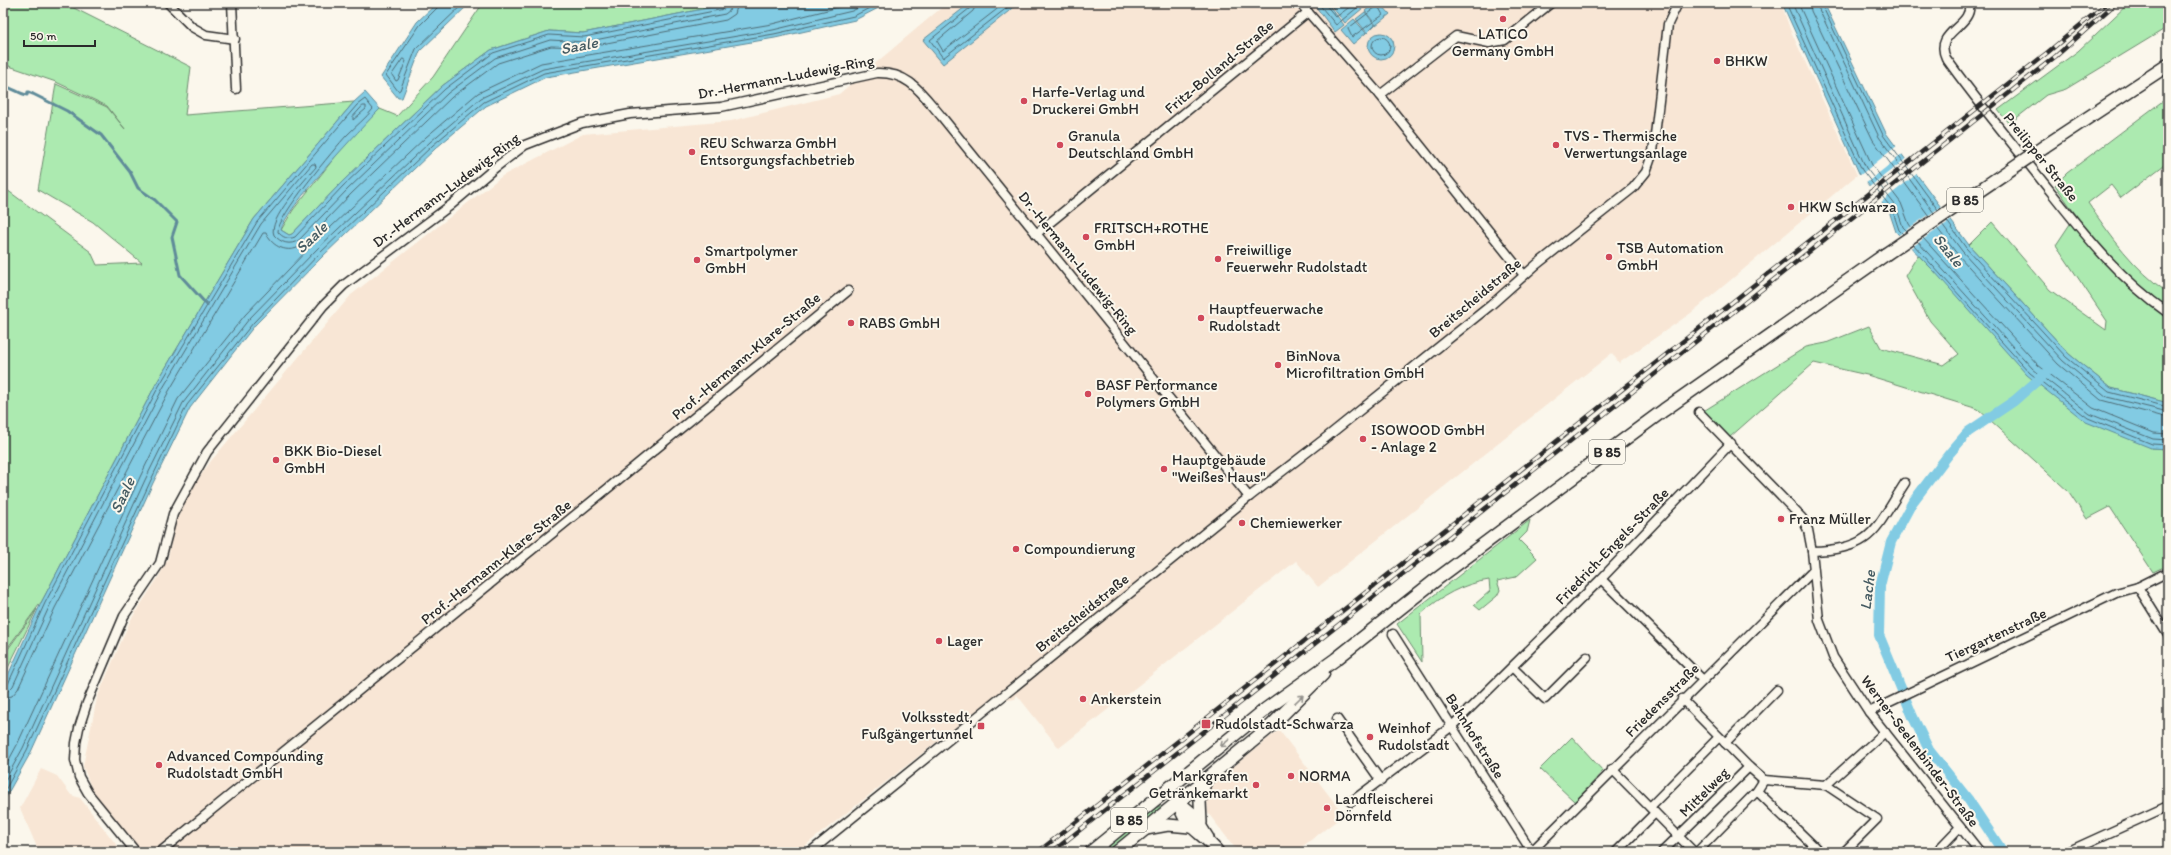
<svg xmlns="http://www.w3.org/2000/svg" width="2171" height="855" font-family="Itim,sans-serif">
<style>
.built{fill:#f8e6d5}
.green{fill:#aceab0;stroke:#6c8a6e}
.water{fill:#82cbe3;stroke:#5f8b99}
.pier{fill:#fbf7ec}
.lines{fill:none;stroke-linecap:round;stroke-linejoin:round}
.shore{stroke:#4e6b75;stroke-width:1}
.stream{stroke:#5f8b99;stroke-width:3}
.canal{stroke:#82cbe3;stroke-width:10}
.street-casing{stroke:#2b2b2b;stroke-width:11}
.secondary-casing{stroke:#2b2b2b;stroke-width:14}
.primary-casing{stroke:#2b2b2b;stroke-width:15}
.street{stroke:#fbf7ec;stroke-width:8}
.secondary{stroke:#fbf7ec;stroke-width:11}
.primary{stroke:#fbf7ec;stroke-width:12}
.rail-casing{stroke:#2b2b2b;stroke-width:4.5}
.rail{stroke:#fbf7ec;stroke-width:3;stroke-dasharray:9;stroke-linecap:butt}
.primary-bridge-casing{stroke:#2b2b2b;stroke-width:15;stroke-linecap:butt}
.primary-bridge{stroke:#fbf7ec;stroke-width:12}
.oneway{stroke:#93918c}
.poi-dot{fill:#d1495b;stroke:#fbf7ec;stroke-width:1.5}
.labels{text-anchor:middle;stroke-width:4;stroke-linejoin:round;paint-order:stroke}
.shield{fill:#fbf7ec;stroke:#696865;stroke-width:1}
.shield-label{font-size:14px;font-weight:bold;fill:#2b2b2b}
.poi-label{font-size:15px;fill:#2b2b2b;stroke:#fbf7ec;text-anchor:start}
.street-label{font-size:15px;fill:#2b2b2b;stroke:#fbf7ec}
.water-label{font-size:16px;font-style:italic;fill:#455b62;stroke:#fbf7ec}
</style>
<rect width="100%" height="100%" fill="#fbf7ec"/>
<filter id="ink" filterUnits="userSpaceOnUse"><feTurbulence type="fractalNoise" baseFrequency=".025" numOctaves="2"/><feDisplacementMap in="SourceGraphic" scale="8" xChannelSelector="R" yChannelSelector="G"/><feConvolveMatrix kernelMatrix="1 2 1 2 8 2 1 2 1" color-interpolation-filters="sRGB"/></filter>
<g filter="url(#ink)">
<g class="built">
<polygon points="947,3 1781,3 1790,29 1857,175 1691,313 1619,363 1612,353 1318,587 1296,561 1059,748 1017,695 1015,699 986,703 797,852 142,852 93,793 83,766 97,698 130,621 158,578 168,559 174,528 182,507 194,485 211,461 351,295 502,176 583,134 731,121 839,94"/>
<polygon points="1279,730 1344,815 1295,852 1238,852 1208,813 1207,797 1214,782"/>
<polygon points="41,769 57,776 71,795 80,798 122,852 39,852 20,808"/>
</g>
<g class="green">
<polygon points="3,3 64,3 191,67 185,115 354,102 254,219 156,384 42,601 3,654 3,187 91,252 97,265 142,263 93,222 38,190 56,84 107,107 125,129 107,106 56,82 3,64"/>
<polygon points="483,3 733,3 583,33 549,31 491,50 442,86 341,183 292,234 289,235 281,230 293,210 350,138 380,109 397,116 433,77"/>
<polygon points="2129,3 2168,3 2168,27 2066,89 2046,95 2009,124 1998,110 2078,51"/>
<path d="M 2168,97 L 2168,162 L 2121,198 L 2111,185 L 2088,203 C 2111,237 2134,269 2168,293 L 2168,403 L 2111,388 L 2069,354 L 1969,245 L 1992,222 L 2050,290 L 2106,330 L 2107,321 L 2056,245 L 2076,215 L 2055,185 L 2067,173 Z"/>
<polygon points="1918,255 1934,271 2151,448 2168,449 2168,565 2153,572 2110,507 2087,519 2069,492 1978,409 1867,375 1814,363 1730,437 1702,412 1806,347 1826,343 1869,326 1881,348 1944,365 1959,354 1930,321 1905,276"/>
<path d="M 1530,520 L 1527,532 L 1519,540 L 1537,558 L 1516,577 L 1497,581 L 1500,590 L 1497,596 L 1480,610 L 1474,605 L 1490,591 L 1489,580 C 1462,584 1441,596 1421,614 L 1422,662 L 1397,624 Z"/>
<polygon points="37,609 3,678 3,656"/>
<polygon points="1572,737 1603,771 1575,802 1540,769"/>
<path d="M 1160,806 L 1164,807 C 1151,818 1118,852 1101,852 L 1151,810 Z"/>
</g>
<g class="water">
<polygon points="437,3 470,3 420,51 402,98 398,98 381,77 417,22"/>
<path d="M 733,3 L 888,3 L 855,20 L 775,38 L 546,77 L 486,106 L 436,148 L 323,256 L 255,325 L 190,408 L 153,483 L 31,752 L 3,802 L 3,686 L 42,601 L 156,384 L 254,219 L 354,102 L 365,92 L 380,109 C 362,127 284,210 281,230 L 289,235 L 292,234 L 341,183 L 442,86 L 491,50 L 549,31 L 583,33 Z"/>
<polygon points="970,3 1019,3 943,64 923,40"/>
<polygon points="1313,3 1327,3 1344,25 1335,32"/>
<polygon points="1329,3 1369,3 1345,23"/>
<polygon points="1375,3 1380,3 1390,14 1376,25 1365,11"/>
<polygon points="1782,3 1824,3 1886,133 1969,245 2069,354 2111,388 2168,403 2168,449 2151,448 2086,422 2027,375 1934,271 1896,232 1889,211 1859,173"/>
<polygon points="1365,12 1375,25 1367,33 1356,19"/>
<polygon points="1354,19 1366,33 1353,44 1341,30"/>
<circle cx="1381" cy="46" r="13"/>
</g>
<g class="pier">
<polygon points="1898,145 1904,153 1865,184 1859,176"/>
<polygon points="1907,158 1918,173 1880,203 1868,188"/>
<polygon points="1942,206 1953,219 1909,249 1897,236"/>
</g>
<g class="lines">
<g class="shore">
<polyline points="439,3 438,7 420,25 386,75 398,91 400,90 416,49 464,3"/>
<polyline points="972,3 970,8 930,40 943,58 1013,3"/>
<polyline points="977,3 973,11 937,41 943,51 1005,3"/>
<polyline points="1318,3 1336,25 1363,3"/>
<polyline points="1324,3 1336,17 1355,3"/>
<polyline points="1786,3 1862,170 1892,209 1899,230 1903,234"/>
<polyline points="1792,3 1866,168 1896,206 1903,227 1907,231"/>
<polyline points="1798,3 1872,165 1901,203 1909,224 1912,228"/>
<polyline points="1810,3 1811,11 1873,140 1929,216"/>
<polyline points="1816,3 1879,137 1934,213"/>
<polyline points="1821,3 1883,135 1938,210"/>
<polygon points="1378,6 1383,15 1352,37 1348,29"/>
<circle cx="1381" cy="46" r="9"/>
<polygon points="403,59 406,61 398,80 396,81 392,75"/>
<polygon points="363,106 366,106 366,109 353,120 353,117"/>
<polyline points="1947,221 1966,248 2066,357 2109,392 2168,407"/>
<polyline points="1942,224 1962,251 2063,361 2107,397 2168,412"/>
<polyline points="1937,228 1958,255 2058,364 2101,400 2168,418"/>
<polyline points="1923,238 2038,365 2093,408 2154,433 2168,434"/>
<polyline points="1917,241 2033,369 2090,414 2153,439 2168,440"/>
<polyline points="1913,244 2030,373 2088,418 2152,444 2168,445"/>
<path d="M 3,687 L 8,684 L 45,603 L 159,386 L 257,222 L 357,105 L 365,99 L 373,109 C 366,118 356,126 347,135 C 335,148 276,218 278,232 C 282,237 288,240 295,237 L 343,186 L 445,89 L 493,53 L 549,35 L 584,37 L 724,9 L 727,3"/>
<path d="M 3,692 L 9,690 L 13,686 L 50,605 L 163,388 L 261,224 L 312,164 L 315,164 L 316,167 C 305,180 267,220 274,235 C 281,243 290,246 299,240 L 347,190 L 448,93 L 495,58 L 550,40 L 585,42 L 725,14 L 730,10 L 732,3"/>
<path d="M 3,698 L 12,696 L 18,689 L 55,608 L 169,391 L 263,233 L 266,233 C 272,247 288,254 301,246 L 351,194 L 452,97 L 498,63 L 551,46 L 586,47 L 726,20 L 735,14 L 738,3"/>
<polyline points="3,771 17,745 140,477 178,399 245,315 312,245 426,137 478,93 541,63 772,24 855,3"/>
<polyline points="3,784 23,748 145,480 183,403 249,319 317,249 430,142 481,98 543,69 773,30 852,11 868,3"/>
<polyline points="3,794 27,750 150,482 187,405 253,323 320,253 433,145 484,102 544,73 774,34 854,16 879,3"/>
</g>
<path class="stream" d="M 3,91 L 5,87 C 14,88 19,94 27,95 L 28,92 L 33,94 L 67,111 L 101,135 L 130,172 L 138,188 L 155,200 L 177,222 L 172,237 L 180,275 L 207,305"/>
<polyline class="canal" points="2003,852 1968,799 1929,750 1913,717 1879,635 1880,586 1891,542 1912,503 1949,454 1968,432 2014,401 2045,374"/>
<defs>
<g id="street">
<polyline points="168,3 192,27 206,35 235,39"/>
<polyline points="232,3 236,89"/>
<polyline points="1300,3 1380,95 1524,275"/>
<path d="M 1969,3 C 1974,27 1933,31 1946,58 C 1975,99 2008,138 2039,177 C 2080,228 2114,275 2168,313"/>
<polyline points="1380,95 1456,36 1489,43 1505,40 1551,3"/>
<polyline points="1036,234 1308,12"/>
<polyline points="1699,412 1802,518 1808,530 1812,551 1819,620 1833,657 1869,712 1980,852"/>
<path d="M 1812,551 C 1873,550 1875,529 1905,483"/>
<polyline points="1601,579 1702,679"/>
<polyline points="2138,587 2168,635"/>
<polyline points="1393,634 1532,852"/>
<polyline points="1513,668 1545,699 1587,657"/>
<polyline points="1682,699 1749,767 1764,780 1826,785 1885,732"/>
<polyline points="1869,712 2116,593 2138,587 2168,572"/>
<polyline points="1337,719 1381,781"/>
<polyline points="1725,743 1777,690"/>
<polyline points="1612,769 1694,852"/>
<polyline points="1826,785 1877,819 1844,852"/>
<polyline points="1757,791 1820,852"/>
<polyline points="1351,802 1452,726 1601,579 1731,443"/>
<polyline points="1650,807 1719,737"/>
<polyline points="1532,851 1813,571"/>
<path d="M 136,852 L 88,793 L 79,777 L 75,760 L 76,743 L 79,728 L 87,703 L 124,616 L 160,563 L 173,514 L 207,452 L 323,306 L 344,285 L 451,205 L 496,167 L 525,145 L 582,123 L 630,114 L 721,107 L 877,73 C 910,72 922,94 942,117 L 1249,497"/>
<polyline points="160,852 607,489 848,291"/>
<polyline points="810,852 1249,497 1323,440 1491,305 1536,265 1633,188 1646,172 1653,152 1668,24 1678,3"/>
<polyline points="1616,852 1655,813"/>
<polyline points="1662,852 1749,767"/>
<polyline points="1697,852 1757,791 1764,780"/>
<polyline points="1936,852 1960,827"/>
<polyline points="2067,852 2168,806"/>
</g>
<g id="secondary">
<path d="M 1179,802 C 1183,829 1203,832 1218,852"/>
<polyline points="1179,802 1193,814 1208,838"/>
<polyline points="1201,823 1200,801 1206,780"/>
<polyline points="1146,829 1168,825 1190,827"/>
</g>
<g id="primary">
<polyline points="2045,146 2168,65"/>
<polyline points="1091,852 1266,709 1336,659 1437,579 1579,473 1664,410 1886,254"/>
<polyline points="1117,852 1271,726 1323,674"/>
</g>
</defs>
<use href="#street" class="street-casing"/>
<use href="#secondary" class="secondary-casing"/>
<use href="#primary" class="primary-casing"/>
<use href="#street" class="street"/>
<use href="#secondary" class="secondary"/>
<use href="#primary" class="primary"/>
<defs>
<g id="rail">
<polyline points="1038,852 2048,52 2107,3"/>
<polyline points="1052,852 2056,56 2116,3"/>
</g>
</defs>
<use href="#rail" class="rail-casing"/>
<use href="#rail" class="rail"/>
<defs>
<polyline id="primary-bridge" points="1886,254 2045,146"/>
</defs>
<use href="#primary-bridge" class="primary-bridge-casing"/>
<use href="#primary-bridge" class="primary-bridge"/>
</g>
<defs><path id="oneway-shaft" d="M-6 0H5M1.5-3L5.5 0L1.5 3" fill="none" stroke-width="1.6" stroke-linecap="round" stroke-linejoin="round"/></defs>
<g class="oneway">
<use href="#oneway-shaft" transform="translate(1299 699) rotate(-44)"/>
<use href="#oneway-shaft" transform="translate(1225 743) rotate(141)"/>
</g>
</g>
<g class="poi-dot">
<circle cx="1503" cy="19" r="4"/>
<circle cx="1717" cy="61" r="4"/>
<circle cx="1024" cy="101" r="4"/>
<circle cx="1060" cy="145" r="4"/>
<circle cx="1556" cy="145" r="4"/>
<circle cx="692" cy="152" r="4"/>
<circle cx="1791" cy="207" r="4"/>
<circle cx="1086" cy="237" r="4"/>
<circle cx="1609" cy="257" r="4"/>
<circle cx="1218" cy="259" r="4"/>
<circle cx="697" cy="260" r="4"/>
<circle cx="1201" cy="318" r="4"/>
<circle cx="851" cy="323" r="4"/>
<circle cx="1278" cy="365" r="4"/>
<circle cx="1088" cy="394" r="4"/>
<circle cx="1363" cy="439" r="4"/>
<circle cx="276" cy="460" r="4"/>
<circle cx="1164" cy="469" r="4"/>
<circle cx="1781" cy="519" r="4"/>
<circle cx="1242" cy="523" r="4"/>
<circle cx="1016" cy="549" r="4"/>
<circle cx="939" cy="641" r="4"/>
<circle cx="1083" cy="699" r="4"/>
<rect x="1201" y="719" width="10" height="10" rx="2"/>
<rect x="977" y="722" width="8" height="8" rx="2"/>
<circle cx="1370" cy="737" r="4"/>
<circle cx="159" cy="765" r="4"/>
<circle cx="1291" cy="776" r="4"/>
<circle cx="1256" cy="785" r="4"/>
<circle cx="1327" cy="808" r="4"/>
</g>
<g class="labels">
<g class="shield">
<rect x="1947" y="188" width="36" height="24" rx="3"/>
<rect x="1589" y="440" width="36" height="24" rx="3"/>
<rect x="1111" y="808" width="36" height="24" rx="3"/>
</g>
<g class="shield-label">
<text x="1965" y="205">B 85</text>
<text x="1607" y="457">B 85</text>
<text x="1129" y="825">B 85</text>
</g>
<g class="poi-label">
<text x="1503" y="39" text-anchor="middle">LATICO<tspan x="1503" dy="17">Germany GmbH</tspan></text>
<text x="1725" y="66">BHKW</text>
<text x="1032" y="97">Harfe-Verlag und<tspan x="1032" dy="17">Druckerei GmbH</tspan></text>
<text x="1068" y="141">Granula<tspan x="1068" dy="17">Deutschland GmbH</tspan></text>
<text x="1564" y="141">TVS - Thermische<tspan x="1564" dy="17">Verwertungsanlage</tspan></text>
<text x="700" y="148">REU Schwarza GmbH<tspan x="700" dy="17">Entsorgungsfachbetrieb</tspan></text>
<text x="1799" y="212">HKW Schwarza</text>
<text x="1094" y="233">FRITSCH+ROTHE<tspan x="1094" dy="17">GmbH</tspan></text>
<text x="1617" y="253">TSB Automation<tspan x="1617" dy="17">GmbH</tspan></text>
<text x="1226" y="255">Freiwillige<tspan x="1226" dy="17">Feuerwehr Rudolstadt</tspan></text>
<text x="705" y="256">Smartpolymer<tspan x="705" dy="17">GmbH</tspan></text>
<text x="1209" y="314">Hauptfeuerwache<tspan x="1209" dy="17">Rudolstadt</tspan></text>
<text x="859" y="328">RABS GmbH</text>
<text x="1286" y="361">BinNova<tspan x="1286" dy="17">Microfiltration GmbH</tspan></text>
<text x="1096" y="390">BASF Performance<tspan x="1096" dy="17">Polymers GmbH</tspan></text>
<text x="1371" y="435">ISOWOOD GmbH<tspan x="1371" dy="17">- Anlage 2</tspan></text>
<text x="284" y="456">BKK Bio-Diesel<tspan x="284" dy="17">GmbH</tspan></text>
<text x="1172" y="465">Hauptgebäude<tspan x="1172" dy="17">"Weißes Haus"</tspan></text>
<text x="1789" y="524">Franz Müller</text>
<text x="1250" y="528">Chemiewerker</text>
<text x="1024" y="554">Compoundierung</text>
<text x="947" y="646">Lager</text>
<text x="1091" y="704">Ankerstein</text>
<text x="973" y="722" text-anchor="end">Volksstedt,<tspan x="973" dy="17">Fußgängertunnel</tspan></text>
<text x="1215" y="729">Rudolstadt-Schwarza</text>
<text x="1378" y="733">Weinhof<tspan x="1378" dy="17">Rudolstadt</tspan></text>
<text x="167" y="761">Advanced Compounding<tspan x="167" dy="17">Rudolstadt GmbH</tspan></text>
<text x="1248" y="781" text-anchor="end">Markgrafen<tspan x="1248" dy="17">Getränkemarkt</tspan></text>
<text x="1299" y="781">NORMA</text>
<text x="1335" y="804">Landfleischerei<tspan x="1335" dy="17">Dörnfeld</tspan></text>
</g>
<g class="street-label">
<text transform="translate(1219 67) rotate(-40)" y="5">Fritz-Bolland-Straße</text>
<text transform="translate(786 77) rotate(-11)" y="5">Dr.-Hermann-Ludewig-Ring</text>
<text transform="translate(2041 157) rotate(51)" y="5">Preilipper Straße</text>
<text transform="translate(446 190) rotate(-37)" y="5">Dr.-Hermann-Ludewig-Ring</text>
<text transform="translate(1078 263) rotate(51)" y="5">Dr.-Hermann-Ludewig-Ring</text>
<text transform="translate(1475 298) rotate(-40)" y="5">Breitscheidstraße</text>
<text transform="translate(746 356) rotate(-40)" y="5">Prof.-Hermann-Klare-Straße</text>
<text transform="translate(1612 546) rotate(-46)" y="5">Friedrich-Engels-Straße</text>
<text transform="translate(496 562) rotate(-39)" y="5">Prof.-Hermann-Klare-Straße</text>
<text transform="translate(1082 613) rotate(-39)" y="5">Breitscheidstraße</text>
<text transform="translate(1996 635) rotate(-25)" y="5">Tiergartenstraße</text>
<text transform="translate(1662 700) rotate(-45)" y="5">Friedensstraße</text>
<text transform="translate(1475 736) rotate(58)" y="5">Bahnhofstraße</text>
<text transform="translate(1920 751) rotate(53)" y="5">Werner-Seelenbinder-Straße</text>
<text transform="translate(1704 792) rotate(-45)" y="5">Mittelweg</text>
</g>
<g class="water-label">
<text transform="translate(579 45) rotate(-11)" y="6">Saale</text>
<text transform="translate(311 237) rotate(-44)" y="6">Saale</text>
<text transform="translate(1949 250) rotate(51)" y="6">Saale</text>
<text transform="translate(122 495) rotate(-65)" y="6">Saale</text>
<text transform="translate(1867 590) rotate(-83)" y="6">Lache</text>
</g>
</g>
<rect width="2171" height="855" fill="none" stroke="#fbf7ec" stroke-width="16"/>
<rect x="8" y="8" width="2155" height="839" fill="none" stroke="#2b2b2b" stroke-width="1.5" filter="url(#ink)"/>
<path d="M24 40v6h71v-6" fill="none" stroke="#2b2b2b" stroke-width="2"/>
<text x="30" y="40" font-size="12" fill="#2b2b2b" stroke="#fbf7ec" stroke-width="3" paint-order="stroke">50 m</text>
</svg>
